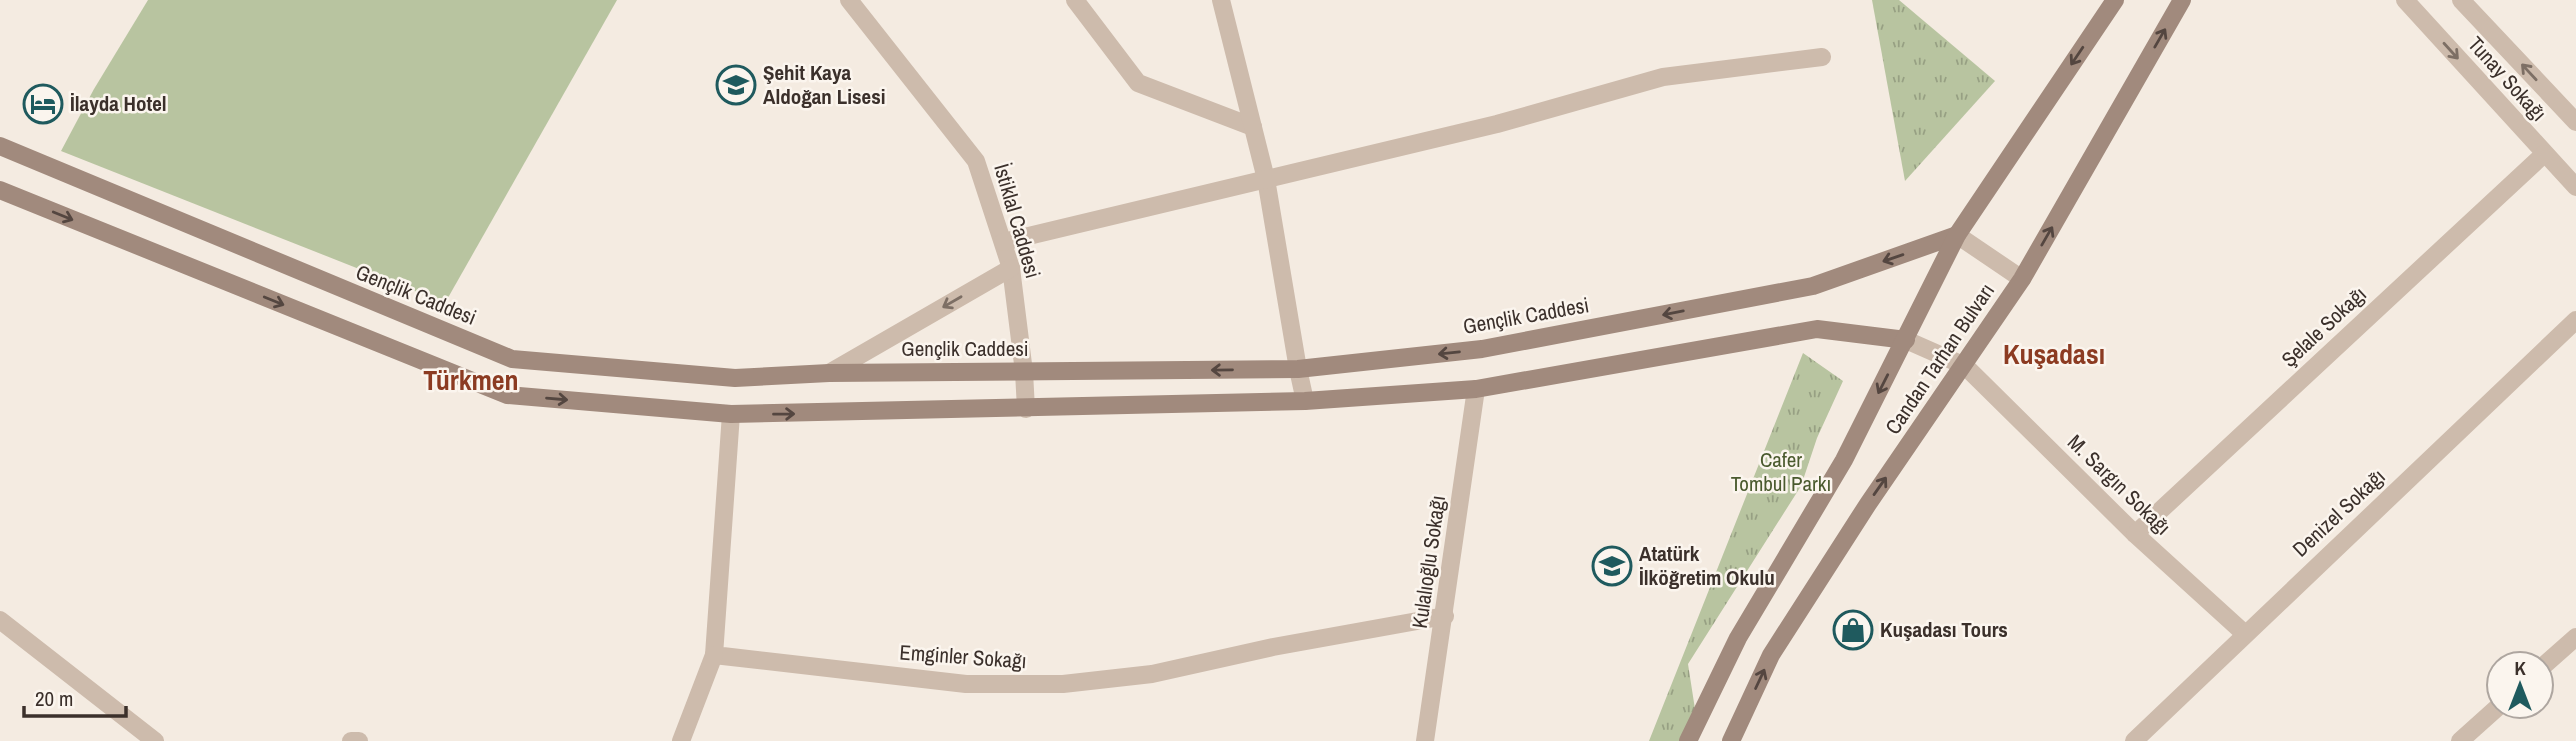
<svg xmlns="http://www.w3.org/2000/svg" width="2576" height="741" font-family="'Archivo Narrow',sans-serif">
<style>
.grass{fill:url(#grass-tufts)}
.pitch{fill:#b8c4a0}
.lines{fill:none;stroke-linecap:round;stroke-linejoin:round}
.minor{stroke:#cdbbac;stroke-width:18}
.tertiary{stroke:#cdbbac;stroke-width:18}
.secondary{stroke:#a18a7d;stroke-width:18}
.oneway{stroke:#544640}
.oneway2{stroke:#7d6f65}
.labels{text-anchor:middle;stroke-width:5;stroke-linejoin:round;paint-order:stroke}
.poi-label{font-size:21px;font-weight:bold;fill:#3b302b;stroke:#fbf5ee;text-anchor:start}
.street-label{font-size:21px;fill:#3b302b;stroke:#fbf5ee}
.park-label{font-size:21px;fill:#4a5a2e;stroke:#fbf5ee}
.district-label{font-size:28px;font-weight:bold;fill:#8c3b22;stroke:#fbf5ee}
</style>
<defs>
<pattern id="grass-tufts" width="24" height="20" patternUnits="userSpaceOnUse" patternTransform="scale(1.75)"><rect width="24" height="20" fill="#b8c4a0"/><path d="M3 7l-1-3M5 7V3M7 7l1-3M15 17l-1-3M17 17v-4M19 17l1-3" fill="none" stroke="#97a083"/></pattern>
</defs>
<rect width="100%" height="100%" fill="#f4ebe1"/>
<g class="grass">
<polygon points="1872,0 1899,0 1995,81 1905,181"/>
<polygon points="1803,353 1843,381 1817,438 1801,486 1688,664 1697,722 1690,741 1649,741"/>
</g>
<polygon class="pitch" points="148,0 617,0 445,303 61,151 94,89"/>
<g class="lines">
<g class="minor">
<polyline points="849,0 976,161 1011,268 1024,372"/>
<polyline points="1075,0 1138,83 1253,127"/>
<polyline points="1221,0 1266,179 1298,369"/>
<polyline points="2405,0 2576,187"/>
<polyline points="2461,0 2576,122"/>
<polyline points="1003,242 1497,124 1663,77 1822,57"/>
<polyline points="1965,366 2135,534 2245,634"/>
<polyline points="731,414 714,655 966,684 1063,684 1152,674 1273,647 1445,616"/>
<polyline points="2135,534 2544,154"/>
<polyline points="0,620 155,741"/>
<polyline points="2541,668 2576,637"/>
<polyline points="351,741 359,741"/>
<polyline points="681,741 714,655"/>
<polyline points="1425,741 1476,389"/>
<polyline points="2134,741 2576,320"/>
<polyline points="2460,741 2499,706"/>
</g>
<g class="tertiary">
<polyline points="1957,235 2022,279"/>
<polyline points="1906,340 1965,366"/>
<polyline points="1298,369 1305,401"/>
<polyline points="1024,372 1026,409"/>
<polyline points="829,373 1011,268"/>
</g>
<g class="secondary">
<polyline points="0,146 512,359 735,378 829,373 1298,369 1482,349 1813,286 1957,235"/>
<polyline points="0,190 507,395 731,414 1305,401 1476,389 1817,329 1906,340"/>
<polyline points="1688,741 1738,638 1844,460 1957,235 2115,0"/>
<polyline points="1731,741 1771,655 1868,504 2022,279 2182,0"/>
</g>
</g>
<defs><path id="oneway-shaft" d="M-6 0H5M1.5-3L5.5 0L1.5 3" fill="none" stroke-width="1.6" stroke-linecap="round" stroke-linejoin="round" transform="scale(1.75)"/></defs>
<g class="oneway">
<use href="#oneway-shaft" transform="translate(2160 38) rotate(-60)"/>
<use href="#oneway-shaft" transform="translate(2077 56) rotate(124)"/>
<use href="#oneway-shaft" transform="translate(63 216) rotate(22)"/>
<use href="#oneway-shaft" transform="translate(2047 236) rotate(-60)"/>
<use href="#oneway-shaft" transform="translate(1893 258) rotate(161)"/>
<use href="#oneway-shaft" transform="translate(274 301) rotate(22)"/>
<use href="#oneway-shaft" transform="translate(1673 313) rotate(169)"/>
<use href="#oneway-shaft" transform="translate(1449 353) rotate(174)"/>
<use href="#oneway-shaft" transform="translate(1222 370) rotate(179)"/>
<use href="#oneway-shaft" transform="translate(1883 384) rotate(117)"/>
<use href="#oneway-shaft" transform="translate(557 399) rotate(5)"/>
<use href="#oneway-shaft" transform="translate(784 414) rotate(-1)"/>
<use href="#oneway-shaft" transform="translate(1880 486) rotate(-55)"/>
<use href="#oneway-shaft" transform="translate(1760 679) rotate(-65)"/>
</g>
<g class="oneway2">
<use href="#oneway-shaft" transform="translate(2451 51) rotate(48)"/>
<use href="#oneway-shaft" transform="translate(2529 72) rotate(-133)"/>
<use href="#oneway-shaft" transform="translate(952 302) rotate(150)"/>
</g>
<defs>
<symbol id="school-ring" viewBox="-11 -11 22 22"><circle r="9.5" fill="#fbf5ee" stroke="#1f5a5e" stroke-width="1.5"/><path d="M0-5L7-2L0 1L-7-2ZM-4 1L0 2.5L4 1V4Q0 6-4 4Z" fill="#1f5a5e"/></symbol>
<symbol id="hotel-ring" viewBox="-11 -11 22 22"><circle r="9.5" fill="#fbf5ee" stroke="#1f5a5e" stroke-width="1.5"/><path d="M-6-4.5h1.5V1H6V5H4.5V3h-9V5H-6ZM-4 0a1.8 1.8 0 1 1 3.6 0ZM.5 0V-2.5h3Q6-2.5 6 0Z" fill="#1f5a5e"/></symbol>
<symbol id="shop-ring" viewBox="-11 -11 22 22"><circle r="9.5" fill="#fbf5ee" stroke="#1f5a5e" stroke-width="1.5"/><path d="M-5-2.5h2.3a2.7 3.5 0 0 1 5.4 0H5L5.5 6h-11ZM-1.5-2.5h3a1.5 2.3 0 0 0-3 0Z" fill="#1f5a5e"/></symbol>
</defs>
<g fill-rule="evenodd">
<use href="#school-ring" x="714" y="63" width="44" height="44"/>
<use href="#hotel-ring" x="21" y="82" width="44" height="44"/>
<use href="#school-ring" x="1590" y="544" width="44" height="44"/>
<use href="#shop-ring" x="1831" y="608" width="44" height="44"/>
</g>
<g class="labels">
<g class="poi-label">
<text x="763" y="80">Şehit Kaya<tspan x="763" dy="24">Aldoğan Lisesi</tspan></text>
<text x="70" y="111">İlayda Hotel</text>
<text x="1639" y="561">Atatürk<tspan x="1639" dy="24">İlköğretim Okulu</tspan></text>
<text x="1880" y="637">Kuşadası Tours</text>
</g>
<g class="street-label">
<text transform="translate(2507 79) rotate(48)" y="7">Tunay Sokağı</text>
<text transform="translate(1017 221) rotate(74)" y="7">İstiklal Caddesi</text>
<text transform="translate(416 295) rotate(22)" y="7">Gençlik Caddesi</text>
<text transform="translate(1526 316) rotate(-10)" y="7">Gençlik Caddesi</text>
<text transform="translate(2324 327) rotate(-43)" y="7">Şelale Sokağı</text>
<text x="965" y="356">Gençlik Caddesi</text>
<text transform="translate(1940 359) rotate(-56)" y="7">Candan Tarhan Bulvarı</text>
<text transform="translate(2119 485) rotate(44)" y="7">M. Sargın Sokağı</text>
<text transform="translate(2339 513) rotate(-43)" y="7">Denizel Sokağı</text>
<text transform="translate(1429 562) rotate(-82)" y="7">Kulalıoğlu Sokağı</text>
<text transform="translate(963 657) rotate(4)" y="7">Emginler Sokağı</text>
</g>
<g class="park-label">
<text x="1781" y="467">Cafer<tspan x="1781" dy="24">Tombul Parkı</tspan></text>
</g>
<g class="district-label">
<text x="2054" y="364">Kuşadası</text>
<text x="471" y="390">Türkmen</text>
</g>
</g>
<g transform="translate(2520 685)"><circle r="33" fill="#fbf5ee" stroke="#aea6a0" stroke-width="2"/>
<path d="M0-5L12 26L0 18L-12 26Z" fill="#1f5a5e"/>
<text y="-10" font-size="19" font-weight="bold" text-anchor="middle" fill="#3b302b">K</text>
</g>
<path d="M24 706v10h102v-10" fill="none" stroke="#3b302b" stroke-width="3.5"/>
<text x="35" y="706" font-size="21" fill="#3b302b" stroke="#fbf5ee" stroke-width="5" paint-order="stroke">20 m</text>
</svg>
